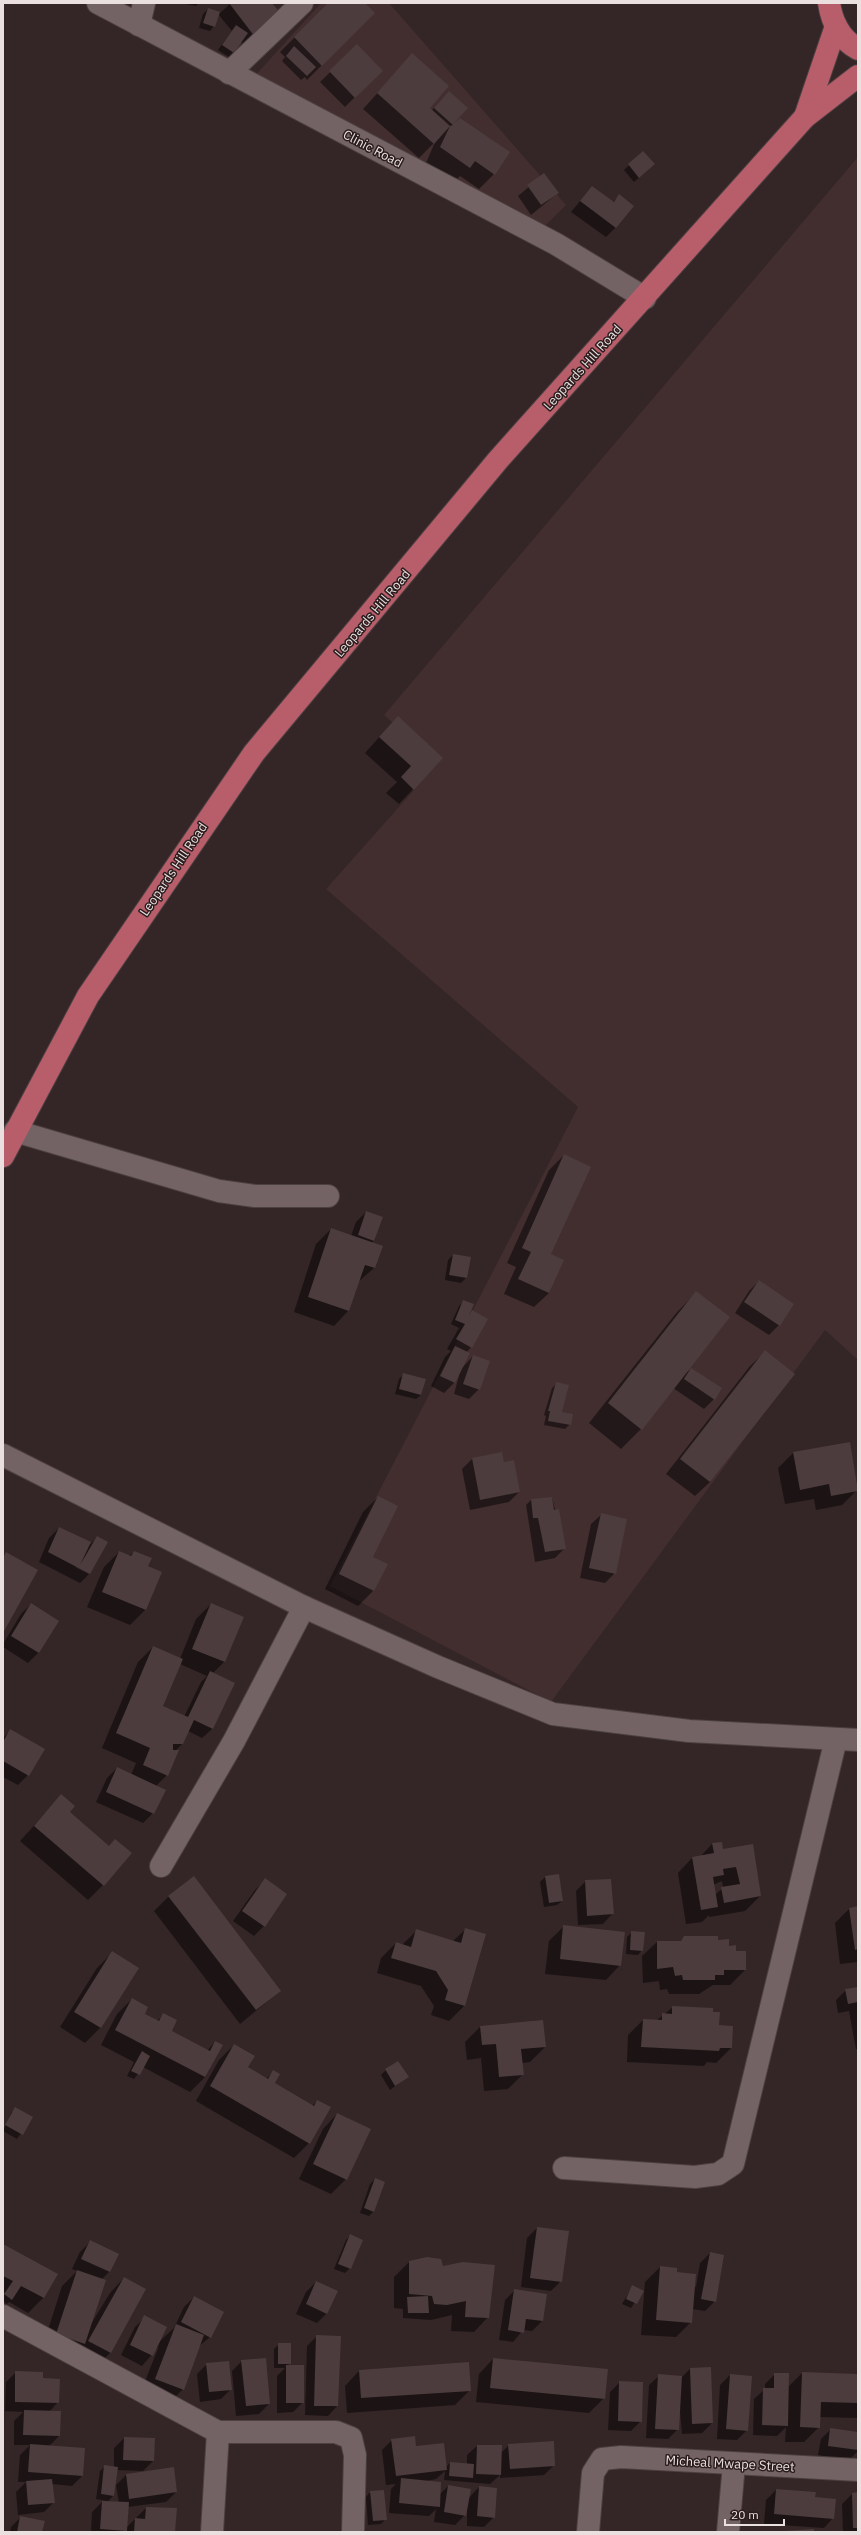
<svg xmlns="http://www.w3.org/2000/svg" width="861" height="2535" font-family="'IBM Plex Sans',sans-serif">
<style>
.built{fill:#422e2f}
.shadow{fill:#0007;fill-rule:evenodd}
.building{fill:#4c3c3d}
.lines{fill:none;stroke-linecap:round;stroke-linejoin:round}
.minor-casing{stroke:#4d4041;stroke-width:24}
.major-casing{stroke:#4d4041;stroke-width:24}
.minor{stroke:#746364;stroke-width:22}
.major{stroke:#b85e6b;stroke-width:22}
.labels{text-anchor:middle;stroke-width:3;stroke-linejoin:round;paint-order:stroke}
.street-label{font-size:13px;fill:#eae0e0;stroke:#2a1c1d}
</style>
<rect width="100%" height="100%" fill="#342526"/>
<g class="built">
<polygon points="321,3 389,3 566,205 544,227 252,79"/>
<polygon points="858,157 858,1360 825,1330 551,1702 330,1586 578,1107 326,889 438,763 384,715"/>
</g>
<g class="shadow">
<polygon points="181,3 199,3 196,6"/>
<polygon points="231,3 271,3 280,14 244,46 241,42 229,57 218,50 232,31 218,14 214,26 210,31 199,28 203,14 208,9 220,13"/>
<polygon points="329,3 364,3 374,13 307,80 305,77 301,80 282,61 285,57 280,52"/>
<polygon points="357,46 381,71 345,107 320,82"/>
<polygon points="412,55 428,108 431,111 449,92 466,108 452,125 460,119 494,174 479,189 460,176 454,182 426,163 435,142 419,158 363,109"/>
<polygon points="643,152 649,169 634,182 624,170"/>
<polygon points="544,174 558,193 531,215 518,196"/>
<polygon points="592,187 613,202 619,196 616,227 606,237 571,212"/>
<polygon points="383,733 442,758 399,804 386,793 397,782 365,753"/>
<polygon points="564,1155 550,1255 549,1293 534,1307 504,1294 516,1267 507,1263 549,1170"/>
<polygon points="366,1212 374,1241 371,1243 374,1268 358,1282 348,1311 334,1326 294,1312 316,1244 331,1229 351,1236 356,1222"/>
<polygon points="453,1255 470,1258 466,1278 461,1283 445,1280 448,1260"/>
<polygon points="759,1281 793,1304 779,1325 769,1335 735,1313 749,1291"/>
<polygon points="697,1292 684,1374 691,1369 714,1399 704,1409 673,1388 641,1429 621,1449 589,1423 677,1312"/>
<polygon points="464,1301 467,1317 472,1311 471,1347 466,1353 462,1368 473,1356 479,1389 469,1399 454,1394 461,1368 454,1383 444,1393 431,1386 445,1357 451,1351 447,1349 459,1328 451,1324 459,1306"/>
<polygon points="765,1352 710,1482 695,1496 666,1474 750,1366"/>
<polygon points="404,1374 421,1395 416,1399 395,1394 399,1379"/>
<polygon points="557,1383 561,1413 570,1424 565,1429 544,1425 546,1416 544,1415 552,1388"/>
<polygon points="849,1443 857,1490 842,1505 816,1510 814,1499 785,1504 778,1468 793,1453"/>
<polygon points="472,1459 519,1492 509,1502 470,1510 462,1469"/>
<polygon points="378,1497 372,1557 386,1564 373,1591 358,1606 325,1589 363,1512"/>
<polygon points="552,1498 565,1548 555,1558 535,1562 526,1505 531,1500"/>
<polygon points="601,1515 615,1573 605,1583 580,1578 591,1524"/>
<polygon points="59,1528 87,1547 98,1537 90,1572 77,1566 75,1567 89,1574 80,1583 39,1562 49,1538"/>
<polygon points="119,1552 129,1556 134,1552 147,1566 161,1572 145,1610 130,1625 87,1607 104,1567"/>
<polygon points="31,1604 58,1621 38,1653 28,1663 3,1647 3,1644 21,1614"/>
<path d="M 211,1604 L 243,1617 L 224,1662 L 213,1673 L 234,1684 L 212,1729 L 202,1738 L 188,1731 L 182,1744 L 175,1751 L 167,1775 L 156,1786 L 153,1813 L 143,1823 L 96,1802 L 107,1778 L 117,1768 L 131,1775 L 136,1763 L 102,1748 L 138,1662 L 153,1647 L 180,1659 L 196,1619 ZM 180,1664 L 207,1676 L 201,1682 L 184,1717 L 161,1707 Z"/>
<polygon points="10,1731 28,1775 18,1785 3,1777 3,1738"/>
<polygon points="61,1796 103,1885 88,1900 20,1841"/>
<path d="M 721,1843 L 722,1851 L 760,1896 L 745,1911 L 709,1917 L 709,1915 L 702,1922 L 686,1924 L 678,1873 L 692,1858 L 700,1857 L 712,1844 ZM 722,1881 L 723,1888 L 715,1895 L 713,1885 Z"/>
<polygon points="558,1875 562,1901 557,1905 544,1907 540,1882 545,1877"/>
<polygon points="265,1880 264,1926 254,1936 233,1921 255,1890"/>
<polygon points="586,1881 612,1914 603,1924 578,1925 576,1891"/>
<polygon points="169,1896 280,1991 240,2024 154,1911"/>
<polygon points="858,1907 858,1962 840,1964 835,1923 850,1908"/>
<polygon points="564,1926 620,1965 606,1980 545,1974 549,1941"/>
<polygon points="417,1930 453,1941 465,1930 484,1935 464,2006 449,2021 431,2015 434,2006 421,1986 377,1973 381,1958 396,1943 402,1945"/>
<polygon points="632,1932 642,1950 638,1955 626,1954 627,1937"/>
<polygon points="684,1937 717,1941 735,1952 745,1970 730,1985 713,1985 699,1994 669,1994 667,1989 660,1990 659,1981 643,1983 642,1956 657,1942 680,1942"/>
<polygon points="112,1953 137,1969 100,2028 85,2043 60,2027 97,1968"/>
<polygon points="858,1988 858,2049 856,2049 849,2011 838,2013 836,2000 846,1990"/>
<polygon points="132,1999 143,2014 157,2021 164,2014 170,2031 207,2051 215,2042 205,2077 190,2092 143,2067 134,2079 127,2076 134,2062 101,2045 117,2014"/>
<polygon points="673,2007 712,2013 731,2048 716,2063 707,2062 704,2066 627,2062 628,2035 643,2020 656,2021"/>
<polygon points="480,2027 545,2047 530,2062 522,2063 523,2074 508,2089 484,2091 481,2058 467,2060 465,2042"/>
<polygon points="234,2045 247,2068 266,2079 273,2072 274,2083 312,2106 317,2101 309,2143 294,2158 196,2101 219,2060"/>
<polygon points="386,2070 407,2077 390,2090 381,2075"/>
<polygon points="15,2109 31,2118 17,2139 3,2131 11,2113"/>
<polygon points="337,2114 346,2179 331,2194 299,2179 323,2129"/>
<polygon points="375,2179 373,2212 369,2216 360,2213 370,2184"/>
<polygon points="537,2228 561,2281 551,2291 521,2287 527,2238"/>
<polygon points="351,2235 350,2268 345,2273 334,2269 346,2240"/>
<polygon points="90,2242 117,2255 109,2272 102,2279 91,2324 110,2293 124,2278 145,2289 110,2353 95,2368 42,2349 62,2286 77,2271 72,2269 80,2252"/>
<polygon points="3,2245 56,2274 43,2298 28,2313 9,2302 7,2304 3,2301"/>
<polygon points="710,2253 715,2301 705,2311 692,2309 691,2322 676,2337 641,2335 645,2282 660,2267 676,2273 696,2287 700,2263"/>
<polygon points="409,2262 442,2267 488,2317 474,2332 451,2331 452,2315 431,2320 403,2318 403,2309 394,2308 394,2277"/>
<polygon points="316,2282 327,2313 317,2323 296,2314 306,2292"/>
<polygon points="633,2286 642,2291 631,2308 622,2304"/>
<polygon points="515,2290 542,2321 532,2331 523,2330 513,2342 499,2340 505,2300"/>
<polygon points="194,2297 210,2337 199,2346 183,2389 168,2404 140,2394 159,2346 142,2366 121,2355 135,2327 145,2317 159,2342 174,2328 184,2307"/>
<polygon points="317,2336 337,2406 328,2416 305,2415 307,2346"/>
<polygon points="279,2344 290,2363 287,2366 303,2402 293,2412 277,2413 277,2376 285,2368 274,2368 274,2349"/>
<polygon points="493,2359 604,2398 589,2413 476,2402 479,2374"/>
<polygon points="242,2361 269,2404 259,2414 236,2416 232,2371"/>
<polygon points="207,2364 231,2389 221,2399 200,2402 197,2374"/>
<polygon points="690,2369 712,2423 702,2433 682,2434 679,2401 678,2429 668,2439 646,2438 649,2385 659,2376 682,2377"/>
<polygon points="359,2371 470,2390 455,2405 347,2413 345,2386"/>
<polygon points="16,2372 42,2379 58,2402 49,2412 59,2436 49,2446 82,2476 72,2486 52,2484 54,2502 44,2512 18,2515 16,2492 26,2482 18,2482 20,2455 30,2445 14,2445 14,2421 23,2412 5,2411 6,2382"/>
<polygon points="802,2373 858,2375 858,2418 819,2417 819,2427 804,2442 785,2442 786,2427 777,2436 753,2435 754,2399 765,2389 765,2384 775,2374 788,2387"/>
<polygon points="730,2375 747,2430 737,2440 717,2439 720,2385"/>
<polygon points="620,2382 641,2421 631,2431 608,2430 610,2392"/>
<polygon points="831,2429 858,2433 858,2451 849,2460 818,2455 821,2439"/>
<polygon points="124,2438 154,2439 153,2461 143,2471 116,2470 113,2496 108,2501 96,2499 100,2471 105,2466 114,2467 114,2448"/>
<polygon points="392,2440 415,2447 446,2467 450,2463 467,2464 467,2455 477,2446 501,2453 509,2445 554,2465 544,2475 500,2478 500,2475 490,2484 444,2480 445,2471 436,2479 426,2481 439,2495 448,2486 468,2499 479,2487 494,2517 484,2527 467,2526 467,2503 465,2515 455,2525 434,2522 436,2509 429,2516 389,2513 391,2489 396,2484 386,2485 382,2450"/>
<polygon points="126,2475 176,2492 166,2502 127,2507 126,2528 146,2508 174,2532 91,2532 92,2512 102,2502 119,2503 116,2485"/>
<polygon points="776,2490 814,2498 833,2518 824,2528 764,2524 766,2500"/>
<polygon points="370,2492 386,2519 381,2524 368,2525 366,2497"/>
<polygon points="858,2493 858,2532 843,2532 842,2504 852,2494"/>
<polygon points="21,2517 41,2532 10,2532 11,2527"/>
</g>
<g class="building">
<polygon points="229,3 272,3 282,15 255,37"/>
<polygon points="328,3 365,3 375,13 322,66 294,37"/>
<polygon points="208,8 220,12 215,27 203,23"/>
<polygon points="236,25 248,33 234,53 222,45"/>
<polygon points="357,44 383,71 355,98 329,71"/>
<polygon points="294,46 316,67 307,76 286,56"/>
<polygon points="412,53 449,86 430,108 450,126 453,125 434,108 449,91 468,108 454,123 460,118 510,152 495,175 475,161 470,168 440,147 450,126 434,144 377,93"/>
<polygon points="643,151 655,164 639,178 628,164"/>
<polygon points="544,173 559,193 541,205 527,185"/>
<polygon points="592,186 614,202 619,194 634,206 616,228 580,201"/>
<polygon points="398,716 443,758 414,790 401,777 411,766 379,737"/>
<polygon points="564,1154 591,1167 551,1254 564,1260 549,1293 518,1279 531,1252 522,1248"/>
<polygon points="366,1211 383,1217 374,1241 358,1235"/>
<polygon points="331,1228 383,1246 375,1268 365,1265 349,1311 308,1297"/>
<polygon points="453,1254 471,1257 467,1278 449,1275"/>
<polygon points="759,1280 794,1304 780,1326 744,1302"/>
<polygon points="696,1291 730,1317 642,1430 608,1403"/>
<polygon points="463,1300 474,1304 469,1316 472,1310 488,1319 472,1348 456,1339 465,1324 455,1320"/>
<polygon points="455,1346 470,1353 455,1383 440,1376"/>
<polygon points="765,1350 795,1374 710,1482 680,1459"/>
<polygon points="473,1355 490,1361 480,1390 463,1384"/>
<polygon points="691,1368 722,1388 715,1400 684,1379"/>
<polygon points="403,1373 426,1379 421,1395 399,1389"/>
<polygon points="556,1382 569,1385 562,1412 573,1414 571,1425 548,1421 550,1411 548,1411"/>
<polygon points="850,1442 858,1491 831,1496 829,1484 800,1490 793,1452"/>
<polygon points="502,1452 504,1462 514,1460 520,1492 480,1500 472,1458"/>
<polygon points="378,1496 398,1506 373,1557 388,1564 374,1591 339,1574"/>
<polygon points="552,1497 554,1510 559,1509 566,1549 545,1552 538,1518 533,1518 531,1499"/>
<polygon points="601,1513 627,1519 616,1574 589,1568"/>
<polygon points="59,1527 91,1542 80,1565 97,1536 108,1542 90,1574 48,1552"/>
<polygon points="119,1551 131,1556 134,1551 152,1558 148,1566 162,1572 146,1610 102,1592"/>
<polygon points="6,1552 38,1570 3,1633 3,1558"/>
<polygon points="31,1603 59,1621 39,1653 11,1636"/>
<polygon points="211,1603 244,1617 225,1662 192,1649"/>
<polygon points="153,1646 183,1659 163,1706 188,1717 210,1671 235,1683 213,1729 194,1720 183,1744 173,1744 173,1750 179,1750 168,1776 143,1765 150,1748 116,1733"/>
<polygon points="10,1729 45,1749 29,1776 3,1761 3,1742"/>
<polygon points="117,1767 166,1790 154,1814 106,1792"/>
<polygon points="61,1794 75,1806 70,1812 109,1846 115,1839 132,1853 104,1886 34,1826"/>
<polygon points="722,1842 723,1849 753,1844 761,1896 724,1903 721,1887 740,1884 736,1867 723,1869 724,1875 713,1877 718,1907 701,1910 692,1857 714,1853 712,1843"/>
<polygon points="559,1874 563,1901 549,1903 545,1876"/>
<polygon points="194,1876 281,1991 256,2010 168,1896"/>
<polygon points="265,1878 287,1894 265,1927 242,1911"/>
<polygon points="611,1879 614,1914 587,1916 585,1880"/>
<polygon points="858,1906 858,1949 855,1950 849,1908"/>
<polygon points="563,1925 625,1932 621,1966 560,1959"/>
<polygon points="465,1928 486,1934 465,2006 445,2000 448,1990 436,1971 391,1958 396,1942 411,1947 416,1929 461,1943"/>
<polygon points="631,1931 645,1932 643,1951 630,1950"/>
<polygon points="684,1936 718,1936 718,1940 729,1939 729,1946 736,1945 736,1951 746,1951 746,1970 724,1970 724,1975 715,1975 715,1980 683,1980 682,1975 675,1976 673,1967 657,1969 657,1941 681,1941"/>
<polygon points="112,1951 139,1968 101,2028 74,2012"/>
<polygon points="858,1987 858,2002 848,2004 845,1989"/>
<polygon points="132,1998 148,2007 145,2014 159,2021 163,2013 177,2020 172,2031 210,2051 215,2041 223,2045 205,2077 115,2030"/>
<polygon points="672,2006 713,2008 713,2012 720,2012 719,2025 733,2026 732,2048 720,2048 719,2051 641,2047 643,2019 662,2020 662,2013 672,2014"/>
<polygon points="543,2020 546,2047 521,2049 524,2075 499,2077 496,2044 482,2045 480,2026"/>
<polygon points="234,2044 255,2056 248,2067 268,2079 273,2070 280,2074 275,2083 314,2106 317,2100 331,2107 310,2144 210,2086"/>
<polygon points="142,2051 150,2056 140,2075 131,2071"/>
<polygon points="398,2061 409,2077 395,2086 385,2069"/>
<polygon points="15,2107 33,2117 23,2135 5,2125"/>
<polygon points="337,2113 371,2129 347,2180 313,2164"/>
<polygon points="375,2178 385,2182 374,2212 364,2208"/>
<polygon points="537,2227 569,2231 562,2282 530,2278"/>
<polygon points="350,2234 363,2240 351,2269 338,2264"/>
<polygon points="90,2240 119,2254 110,2272 81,2259"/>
<polygon points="3,2244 58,2274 44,2298 21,2286 12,2300 4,2294 13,2281 3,2276"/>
<polygon points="710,2252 724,2255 716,2302 701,2299"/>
<polygon points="427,2257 441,2259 443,2266 463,2262 495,2265 489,2318 465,2317 466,2301 447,2305 434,2304 432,2296 409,2294 409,2261"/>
<polygon points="660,2266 677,2268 677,2272 696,2274 692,2323 656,2320"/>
<polygon points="77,2270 106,2280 85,2344 56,2334"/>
<polygon points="124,2277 146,2289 111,2353 88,2341"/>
<polygon points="316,2281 338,2291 327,2314 306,2304"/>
<polygon points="632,2285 644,2291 637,2304 626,2299"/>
<polygon points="514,2289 547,2294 543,2321 526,2319 524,2333 508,2330"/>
<polygon points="194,2296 224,2312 211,2338 181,2322"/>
<polygon points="428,2296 429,2313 408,2313 407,2297"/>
<polygon points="144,2315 167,2327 153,2356 130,2345"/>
<polygon points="176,2324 204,2335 184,2390 155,2379"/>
<polygon points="316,2335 341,2336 338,2406 314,2406"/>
<rect x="278" y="2343" width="13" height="21"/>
<polygon points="266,2358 270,2404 246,2406 241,2360"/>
<polygon points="493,2358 608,2369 605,2399 490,2388"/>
<polygon points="229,2361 232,2390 209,2392 206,2363"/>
<polygon points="469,2362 471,2391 361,2398 359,2370"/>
<rect x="286" y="2365" width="18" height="38"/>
<polygon points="711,2367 713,2423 692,2424 690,2368"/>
<polygon points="15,2371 43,2372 43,2378 60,2379 59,2403 15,2402"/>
<polygon points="802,2372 858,2374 858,2403 821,2402 820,2428 800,2427"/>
<polygon points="774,2373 789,2373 788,2426 762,2425 763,2388 774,2388"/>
<polygon points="658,2374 682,2376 679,2430 655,2429"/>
<polygon points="730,2374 752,2376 748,2431 726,2429"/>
<polygon points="619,2381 643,2382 642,2422 618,2421"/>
<polygon points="24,2410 61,2411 60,2436 23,2435"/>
<polygon points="830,2428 858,2432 858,2450 828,2446"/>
<polygon points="415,2436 416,2446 444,2443 447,2470 396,2476 391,2439"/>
<polygon points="124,2437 155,2438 154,2461 123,2460"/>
<polygon points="554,2441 555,2466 510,2469 508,2444"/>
<polygon points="30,2444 85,2448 83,2476 28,2472"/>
<polygon points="477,2445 502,2445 501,2475 476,2474"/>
<polygon points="450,2462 474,2464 473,2478 449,2476"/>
<polygon points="104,2465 118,2467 114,2496 101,2494"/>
<polygon points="174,2467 177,2492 129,2499 126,2474"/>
<polygon points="401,2478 441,2482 440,2507 399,2503"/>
<polygon points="52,2479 55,2503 28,2505 26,2481"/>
<polygon points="448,2485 471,2489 466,2516 444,2512"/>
<polygon points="479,2486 497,2488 495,2518 477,2516"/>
<polygon points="776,2489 816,2492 815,2497 836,2499 834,2519 774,2514"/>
<polygon points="384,2490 387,2520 373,2521 370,2491"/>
<polygon points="858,2492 858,2528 853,2528 852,2493"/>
<polygon points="102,2501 129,2502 127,2531 100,2529"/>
<polygon points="146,2507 177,2508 175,2532 134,2532 135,2518 145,2519"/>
<polygon points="20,2516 45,2521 42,2532 17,2532"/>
<polygon points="814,2529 814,2532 784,2532 784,2531"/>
</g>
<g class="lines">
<defs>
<g id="minor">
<polyline points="98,3 556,244 645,298"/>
<polyline points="139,25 144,3"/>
<polyline points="229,73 302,3"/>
<polyline points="15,1131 219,1191 255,1196 328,1196"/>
<polyline points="3,1455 304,1607 438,1667 553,1714 689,1731 858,1740"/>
<polyline points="161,1866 234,1741 304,1607"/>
<polyline points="564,2168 695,2177 718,2174 733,2164 836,1739"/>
<polyline points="3,2316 218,2432 212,2532"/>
<polyline points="218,2432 336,2432 351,2438 355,2455 353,2532"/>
<polyline points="588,2532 593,2473 602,2459 621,2457 858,2470"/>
<polyline points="728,2532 734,2464"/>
</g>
<g id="major">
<path d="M 829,3 C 832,23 840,39 858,49"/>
<polyline points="805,117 836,26"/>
<polyline points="3,1156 88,996 254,753 498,460 805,117 858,76"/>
</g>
</defs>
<use href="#minor" class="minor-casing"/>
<use href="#major" class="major-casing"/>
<use href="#minor" class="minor"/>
<use href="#major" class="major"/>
</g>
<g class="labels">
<g class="street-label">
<text transform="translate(373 148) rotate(28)" y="5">Clinic Road</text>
<text transform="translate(582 367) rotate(-48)" y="5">Leopards Hill Road</text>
<text transform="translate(372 613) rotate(-50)" y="5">Leopards Hill Road</text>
<text transform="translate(173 869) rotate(-56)" y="5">Leopards Hill Road</text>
<text transform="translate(730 2463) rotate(3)" y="5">Micheal Mwape Street</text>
</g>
</g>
<rect width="861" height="2535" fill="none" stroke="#eae0e0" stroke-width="8"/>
<path d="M725 2519v6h59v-6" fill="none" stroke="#eae0e0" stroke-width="2"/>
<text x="731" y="2519" font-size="12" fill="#eae0e0" stroke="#2a1c1d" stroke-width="3" paint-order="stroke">20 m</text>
</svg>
